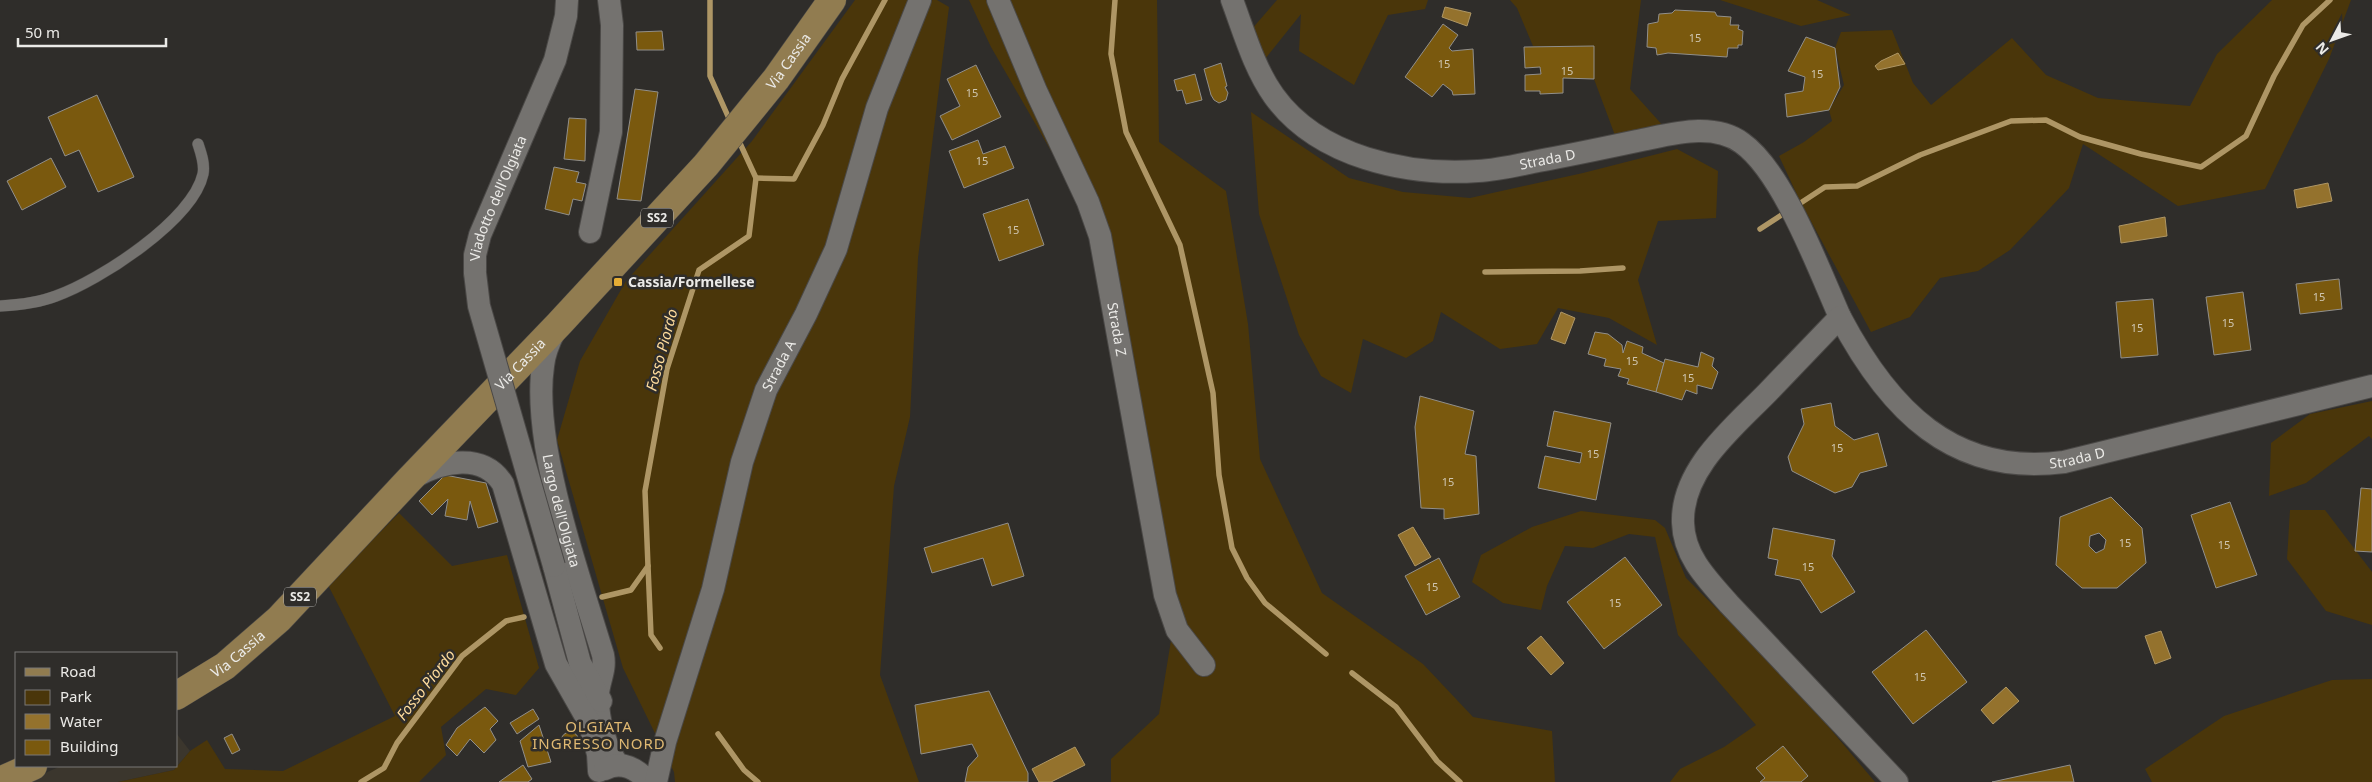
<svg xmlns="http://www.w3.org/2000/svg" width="2372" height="782" font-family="'Noto Sans',sans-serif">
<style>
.built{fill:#3b362d}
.green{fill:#4a360a}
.water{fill:#94722d;stroke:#ae9665}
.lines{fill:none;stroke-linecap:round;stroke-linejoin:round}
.stream{stroke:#ae9665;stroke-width:5.5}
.building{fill:#7a590e;stroke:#918f8b;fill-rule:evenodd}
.lane-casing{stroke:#4a4846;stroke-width:12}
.street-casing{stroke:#4a4846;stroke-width:24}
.primary-casing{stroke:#4a4846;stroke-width:29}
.lane{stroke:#74726f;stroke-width:11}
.street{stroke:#74726f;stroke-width:22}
.primary{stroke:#917c50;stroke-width:28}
.street-bridge-casing{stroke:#4a4846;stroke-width:24;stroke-linecap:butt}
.street-bridge{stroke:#74726f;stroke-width:22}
.poi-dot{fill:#e5ad35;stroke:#2f2d2a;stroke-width:2}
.labels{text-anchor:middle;stroke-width:5;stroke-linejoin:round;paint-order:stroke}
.number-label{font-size:11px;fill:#cfc6b1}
.shield{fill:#2f2d2a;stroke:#b3b1ae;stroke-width:1}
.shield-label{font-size:12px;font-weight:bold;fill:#ebeae7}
.street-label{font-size:14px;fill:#ebeae7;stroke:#2f2d2a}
.poi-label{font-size:14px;font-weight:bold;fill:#ebeae7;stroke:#2f2d2a;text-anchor:start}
.water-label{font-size:15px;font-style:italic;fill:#ffdc9c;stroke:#2f2d2a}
.neighbourhood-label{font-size:15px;letter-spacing:1px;fill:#e0b972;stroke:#2f2d2a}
</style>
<rect width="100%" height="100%" fill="#2f2d2a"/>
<polygon class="built" points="176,733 190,751 174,770 118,782 25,782 61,766 176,766"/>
<g class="green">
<polygon points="855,0 937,0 949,7 918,258 910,417 894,486 880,675 919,782 675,782 674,772 623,668 557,440 580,361 626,281 752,141"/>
<polygon points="969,0 1157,0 1159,142 1226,191 1248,324 1260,459 1322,593 1423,664 1473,717 1552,731 1555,782 1111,782 1111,759 1159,714 1174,622 1100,236 991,47"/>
<polygon points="1277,0 1428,0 1425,9 1388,15 1354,85 1299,51 1301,14 1261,64 1251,30"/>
<polygon points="1510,0 1641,0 1630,89 1665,128 1616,138 1594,79 1594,46 1533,46 1517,8"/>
<polygon points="1720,0 1817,0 1851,15 1801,26"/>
<polygon points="2272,0 2351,0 2329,59 2265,189 2178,206 2083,144 2069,188 2010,250 1978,271 1940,278 1910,317 1871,332 1800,201 1779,156 1804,142 1832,121 1829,110 1844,85 1835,48 1841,32 1892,30 1913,83 1931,105 2012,38 2046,75 2098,98 2190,106 2217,54"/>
<polygon points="1251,112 1349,178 1403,192 1470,198 1583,173 1677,149 1718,171 1716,218 1658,221 1638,280 1657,345 1609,318 1558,308 1537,344 1500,349 1441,312 1433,341 1406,358 1363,339 1351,393 1321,376 1299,335 1259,214"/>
<polygon points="2372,401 2372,439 2369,436 2306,483 2269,496 2271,443 2310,414"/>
<polygon points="2290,510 2325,510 2372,572 2372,625 2326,611 2287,559"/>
<polygon points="1581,511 1655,520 1665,528 1686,578 1795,687 1875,782 1670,782 1680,769 1724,747 1756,725 1678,635 1655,537 1629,534 1593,548 1565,546 1547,586 1541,610 1503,603 1472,582 1481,555 1532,527"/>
<polygon points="399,513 452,566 507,555 539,668 516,695 486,689 441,727 446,755 419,782 118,782 174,770 190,751 207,740 225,769 283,771 395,716 328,585"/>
<polygon points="2372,679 2372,782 2152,782 2145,769 2224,716 2332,680"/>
</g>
<g class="water">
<polygon points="1445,7 1471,13 1467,26 1442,17"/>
<polygon points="1898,53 1905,64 1878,70 1875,66 1881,61"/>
<polygon points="2328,183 2332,201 2297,208 2294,190"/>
<polygon points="2165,217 2167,236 2121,243 2119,226"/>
<polygon points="1561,312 1575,318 1565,344 1551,339"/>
<polygon points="1413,527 1431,557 1415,566 1398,535"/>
<polygon points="2161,631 2171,658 2155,664 2145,636"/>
<polygon points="1541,636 1564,663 1551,675 1527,648"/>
<polygon points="2006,687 2019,701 1993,724 1981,710"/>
<polygon points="1075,747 1085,765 1051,782 1039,782 1032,769"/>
</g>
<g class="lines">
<g class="stream">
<polyline points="710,0 710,76 731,123"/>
<polyline points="1115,0 1111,54 1126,132 1180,245 1213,393 1219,475 1232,548 1247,578 1265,603 1326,654"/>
<polyline points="756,178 794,179 823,125 842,79 885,0"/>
<polyline points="1796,206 1825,187 1857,186 1920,155 2011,121 2046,120 2080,137 2141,154 2201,167 2246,136 2274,76 2303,25 2330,0"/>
<polyline points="1760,229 1786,212"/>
<polyline points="1485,272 1580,271 1623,268"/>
<polyline points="648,566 651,635 660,648"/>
<polyline points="602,597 631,590 648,566 645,491 667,369 699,270 749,236 756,178 738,139"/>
<polyline points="1352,673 1396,707 1437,761 1460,782"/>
<polyline points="718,734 744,770 758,782"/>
<polyline points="361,782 384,768 397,743 462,656 506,621 524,617"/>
</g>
</g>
<g class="building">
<polygon points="1675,10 1715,12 1717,16 1731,17 1730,25 1739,25 1738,29 1743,31 1742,45 1738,45 1738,48 1728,48 1727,57 1668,53 1657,55 1656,48 1647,47 1648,24 1658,22 1659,14 1672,13"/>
<polygon points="1443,24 1458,35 1449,48 1452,51 1473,49 1475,94 1453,95 1452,91 1443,84 1432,97 1405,77"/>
<polygon points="662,31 664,50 637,50 636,32"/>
<polygon points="1806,37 1835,48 1840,87 1829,110 1787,117 1785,94 1803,91 1805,77 1788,71"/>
<polygon points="1594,46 1594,79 1563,78 1563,93 1540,94 1540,91 1525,91 1525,75 1541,74 1540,67 1525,68 1524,47"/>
<polygon points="1221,63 1227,86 1225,87 1228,93 1226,100 1219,103 1214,100 1211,95 1204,69"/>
<polygon points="976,65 1001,117 952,140 940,116 960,106 947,79"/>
<polygon points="1195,74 1202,100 1186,104 1182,90 1177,91 1174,80"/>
<polygon points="635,89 658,92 641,201 617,199"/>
<polygon points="97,95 134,177 98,192 79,150 65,156 48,117"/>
<polygon points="569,118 586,119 585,161 564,159"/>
<polygon points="978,140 983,154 1005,146 1014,168 964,188 949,151"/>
<polygon points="51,158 66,187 22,210 7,181"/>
<polygon points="554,167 579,172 576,182 586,184 582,201 573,199 569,215 545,209"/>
<polygon points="1028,199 1044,245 999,261 983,214"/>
<polygon points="2339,279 2342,309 2300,314 2296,284"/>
<polygon points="2243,292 2251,350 2214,355 2206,297"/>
<polygon points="2153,299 2158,355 2121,358 2116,302"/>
<polygon points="1595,332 1608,334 1622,345 1623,353 1627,341 1643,347 1642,353 1664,363 1656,392 1627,384 1629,379 1618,376 1621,369 1604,366 1606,359 1588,354"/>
<polygon points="1701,352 1714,358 1712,366 1718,372 1712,389 1697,385 1697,394 1686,390 1682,400 1656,392 1665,359 1698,367"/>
<polygon points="1420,396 1474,411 1465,454 1476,456 1479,514 1444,519 1444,509 1421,508 1415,427"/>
<polygon points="1831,403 1835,426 1854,440 1878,433 1887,466 1860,473 1852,487 1835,493 1792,471 1788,457 1804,424 1801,409"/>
<polygon points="1554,411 1611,423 1596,500 1538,488 1545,456 1580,463 1582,453 1547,446"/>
<polygon points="445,475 486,483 498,522 478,528 470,501 467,520 445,516 448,499 432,515 419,501"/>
<polygon points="2361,488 2372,489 2372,552 2355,551"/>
<path d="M 2111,497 L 2142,528 L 2146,563 L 2117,588 L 2082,588 L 2056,565 L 2060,517 ZM 2099,533 L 2106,540 L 2104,549 L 2096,553 L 2089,546 L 2090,536 Z"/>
<polygon points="2230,502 2257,575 2216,588 2191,515"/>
<polygon points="1008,523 1024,576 992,586 983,558 932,573 924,548"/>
<polygon points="1773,528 1835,540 1832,556 1855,592 1821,613 1800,580 1775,575 1778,560 1768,558"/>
<polygon points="1625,557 1662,605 1604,649 1567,602"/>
<polygon points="1439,558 1460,597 1426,615 1405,576"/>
<polygon points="1926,630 1967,682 1913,724 1872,672"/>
<polygon points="989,691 1028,773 1028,782 965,782 968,767 978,756 972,744 921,754 915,705"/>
<polygon points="485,707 498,721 490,729 496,740 484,753 470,739 457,756 446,745 457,728"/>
<polygon points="533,709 539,719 517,734 510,723"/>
<polygon points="539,725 551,762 528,767 520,741"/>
<circle cx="570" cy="741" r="9"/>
<polygon points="232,734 240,750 232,754 224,738"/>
<polygon points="1783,746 1808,776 1801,782 1760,782 1765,778 1756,768"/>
<polygon points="523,765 532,779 528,782 499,782"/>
<polygon points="2070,765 2074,782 1992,782"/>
</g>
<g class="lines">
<defs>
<path id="lane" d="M 0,306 C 19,305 38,303 56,296 C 99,281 193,220 203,174 C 205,164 201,153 198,144"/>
<g id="street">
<path id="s1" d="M 998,0 L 1036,91 L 1088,202 L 1100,236 L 1165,595 L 1177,630 L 1204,665"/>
<path id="s2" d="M 1232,0 C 1244,32 1254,68 1274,96 C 1318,157 1407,176 1478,171 C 1498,170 1518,165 1538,161 C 1571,155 1604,148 1637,141 C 1669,135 1712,121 1742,143 C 1783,172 1819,270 1840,317"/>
<polyline points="590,232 611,132 612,25 609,0"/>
<path id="s3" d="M 475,273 L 475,255 L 480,235 L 555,60 L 566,16 L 567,0"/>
<path id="s4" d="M 555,330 C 549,342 544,353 543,366 C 539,392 542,420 546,446 C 558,517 582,586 603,655 C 606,670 599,680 598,694 C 597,718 605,746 618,765"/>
<path d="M 414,477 C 443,461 483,452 503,484 L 556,664 L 589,722 L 598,754 L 599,771"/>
<polyline points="554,566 580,663 601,701"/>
<path d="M 605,769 C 622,760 637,769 649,782"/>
<path id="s5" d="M 656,782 L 665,742 L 713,589 L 742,462 L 766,390 L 806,314 L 836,249 L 877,108 L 920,0"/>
<path id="s6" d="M 1897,782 L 1729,604 C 1708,580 1684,557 1683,523 C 1681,469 1734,427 1768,392 C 1792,367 1816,342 1840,317 C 1888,408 1952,477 2064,462 L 2372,386"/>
</g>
<g id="primary">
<path id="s7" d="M 176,696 L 225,666 L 279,619 L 409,480 L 558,325 L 706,165 L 776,79 L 832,0"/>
<polyline points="0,781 33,766"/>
</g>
</defs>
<use href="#lane" class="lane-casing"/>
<use href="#street" class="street-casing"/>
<use href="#primary" class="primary-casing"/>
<use href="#lane" class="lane"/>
<use href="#street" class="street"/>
<use href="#primary" class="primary"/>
<defs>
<polyline id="street-bridge" points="475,273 479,306 554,566"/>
</defs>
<use href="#street-bridge" class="street-bridge-casing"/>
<use href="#street-bridge" class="street-bridge"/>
</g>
<rect class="poi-dot" x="613" y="277" width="10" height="10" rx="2.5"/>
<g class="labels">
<g class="number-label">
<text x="1695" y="42">15</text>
<text x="1444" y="68">15</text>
<text x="1567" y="75">15</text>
<text x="1817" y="78">15</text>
<text x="972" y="97">15</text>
<text x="982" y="165">15</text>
<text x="1013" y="234">15</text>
<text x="2319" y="301">15</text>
<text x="2228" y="327">15</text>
<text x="2137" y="332">15</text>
<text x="1632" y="365">15</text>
<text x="1688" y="382">15</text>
<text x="1837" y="452">15</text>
<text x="1593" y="458">15</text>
<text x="1448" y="486">15</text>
<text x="2125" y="547">15</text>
<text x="2224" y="549">15</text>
<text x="1808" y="571">15</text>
<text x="1432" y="591">15</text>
<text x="1615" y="607">15</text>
<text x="1920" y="681">15</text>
</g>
<g class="shield">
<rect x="641" y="208.5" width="32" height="19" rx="4"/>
<rect x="284" y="587.5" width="32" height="19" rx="4"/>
</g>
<g class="shield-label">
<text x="657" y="222">SS2</text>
<text x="300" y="601">SS2</text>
</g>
<g class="street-label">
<text dy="5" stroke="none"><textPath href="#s7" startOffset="885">Via Cassia</textPath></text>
<text dy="5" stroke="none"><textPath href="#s2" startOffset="402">Strada D</textPath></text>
<text dy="5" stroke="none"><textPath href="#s3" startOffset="79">Viadotto dell'Olgiata</textPath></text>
<text dy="5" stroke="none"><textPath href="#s1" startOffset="352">Strada Z</textPath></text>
<text dy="5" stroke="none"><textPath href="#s7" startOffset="480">Via Cassia</textPath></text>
<text dy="5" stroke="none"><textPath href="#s5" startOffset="435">Strada A</textPath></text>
<text dy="5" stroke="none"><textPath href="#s6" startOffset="906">Strada D</textPath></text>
<text dy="5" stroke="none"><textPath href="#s4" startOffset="185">Largo dell'Olgiata</textPath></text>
<text dy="5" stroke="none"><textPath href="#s7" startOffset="75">Via Cassia</textPath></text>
</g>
<g class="poi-label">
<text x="628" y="287">Cassia/Formellese</text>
</g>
<g class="water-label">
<text transform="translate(662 350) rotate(-75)" y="5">Fosso Piordo</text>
<text transform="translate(426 685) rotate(-52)" y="5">Fosso Piordo</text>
</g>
<g class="neighbourhood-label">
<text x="599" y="732">OLGIATA<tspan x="599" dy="17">INGRESSO NORD</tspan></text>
</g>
</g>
<rect x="15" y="652" width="162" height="115" fill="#2f2d2a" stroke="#7a7976"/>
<rect x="25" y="668" width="25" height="8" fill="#917c50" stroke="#7a7976"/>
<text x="60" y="677" font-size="15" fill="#ebeae7">Road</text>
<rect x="25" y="690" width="25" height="15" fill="#4a360a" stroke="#7a7976"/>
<text x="60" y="702" font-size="15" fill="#ebeae7">Park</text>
<rect x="25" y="714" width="25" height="15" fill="#94722d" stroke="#7a7976"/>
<text x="60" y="727" font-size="15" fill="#ebeae7">Water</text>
<rect x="25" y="740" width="25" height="15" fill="#7a590e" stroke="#7a7976"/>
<text x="60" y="752" font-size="15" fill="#ebeae7">Building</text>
<g transform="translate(2332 40) rotate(229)" stroke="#2f2d2a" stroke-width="4" paint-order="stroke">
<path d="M0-4L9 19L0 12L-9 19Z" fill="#ebeae7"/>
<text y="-8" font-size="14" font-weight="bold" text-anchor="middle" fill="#ebeae7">N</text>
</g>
<path d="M18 38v8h148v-8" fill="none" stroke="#ebeae7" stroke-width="2.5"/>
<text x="25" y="38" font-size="15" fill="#ebeae7" stroke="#2f2d2a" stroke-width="4" paint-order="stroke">50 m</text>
</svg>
